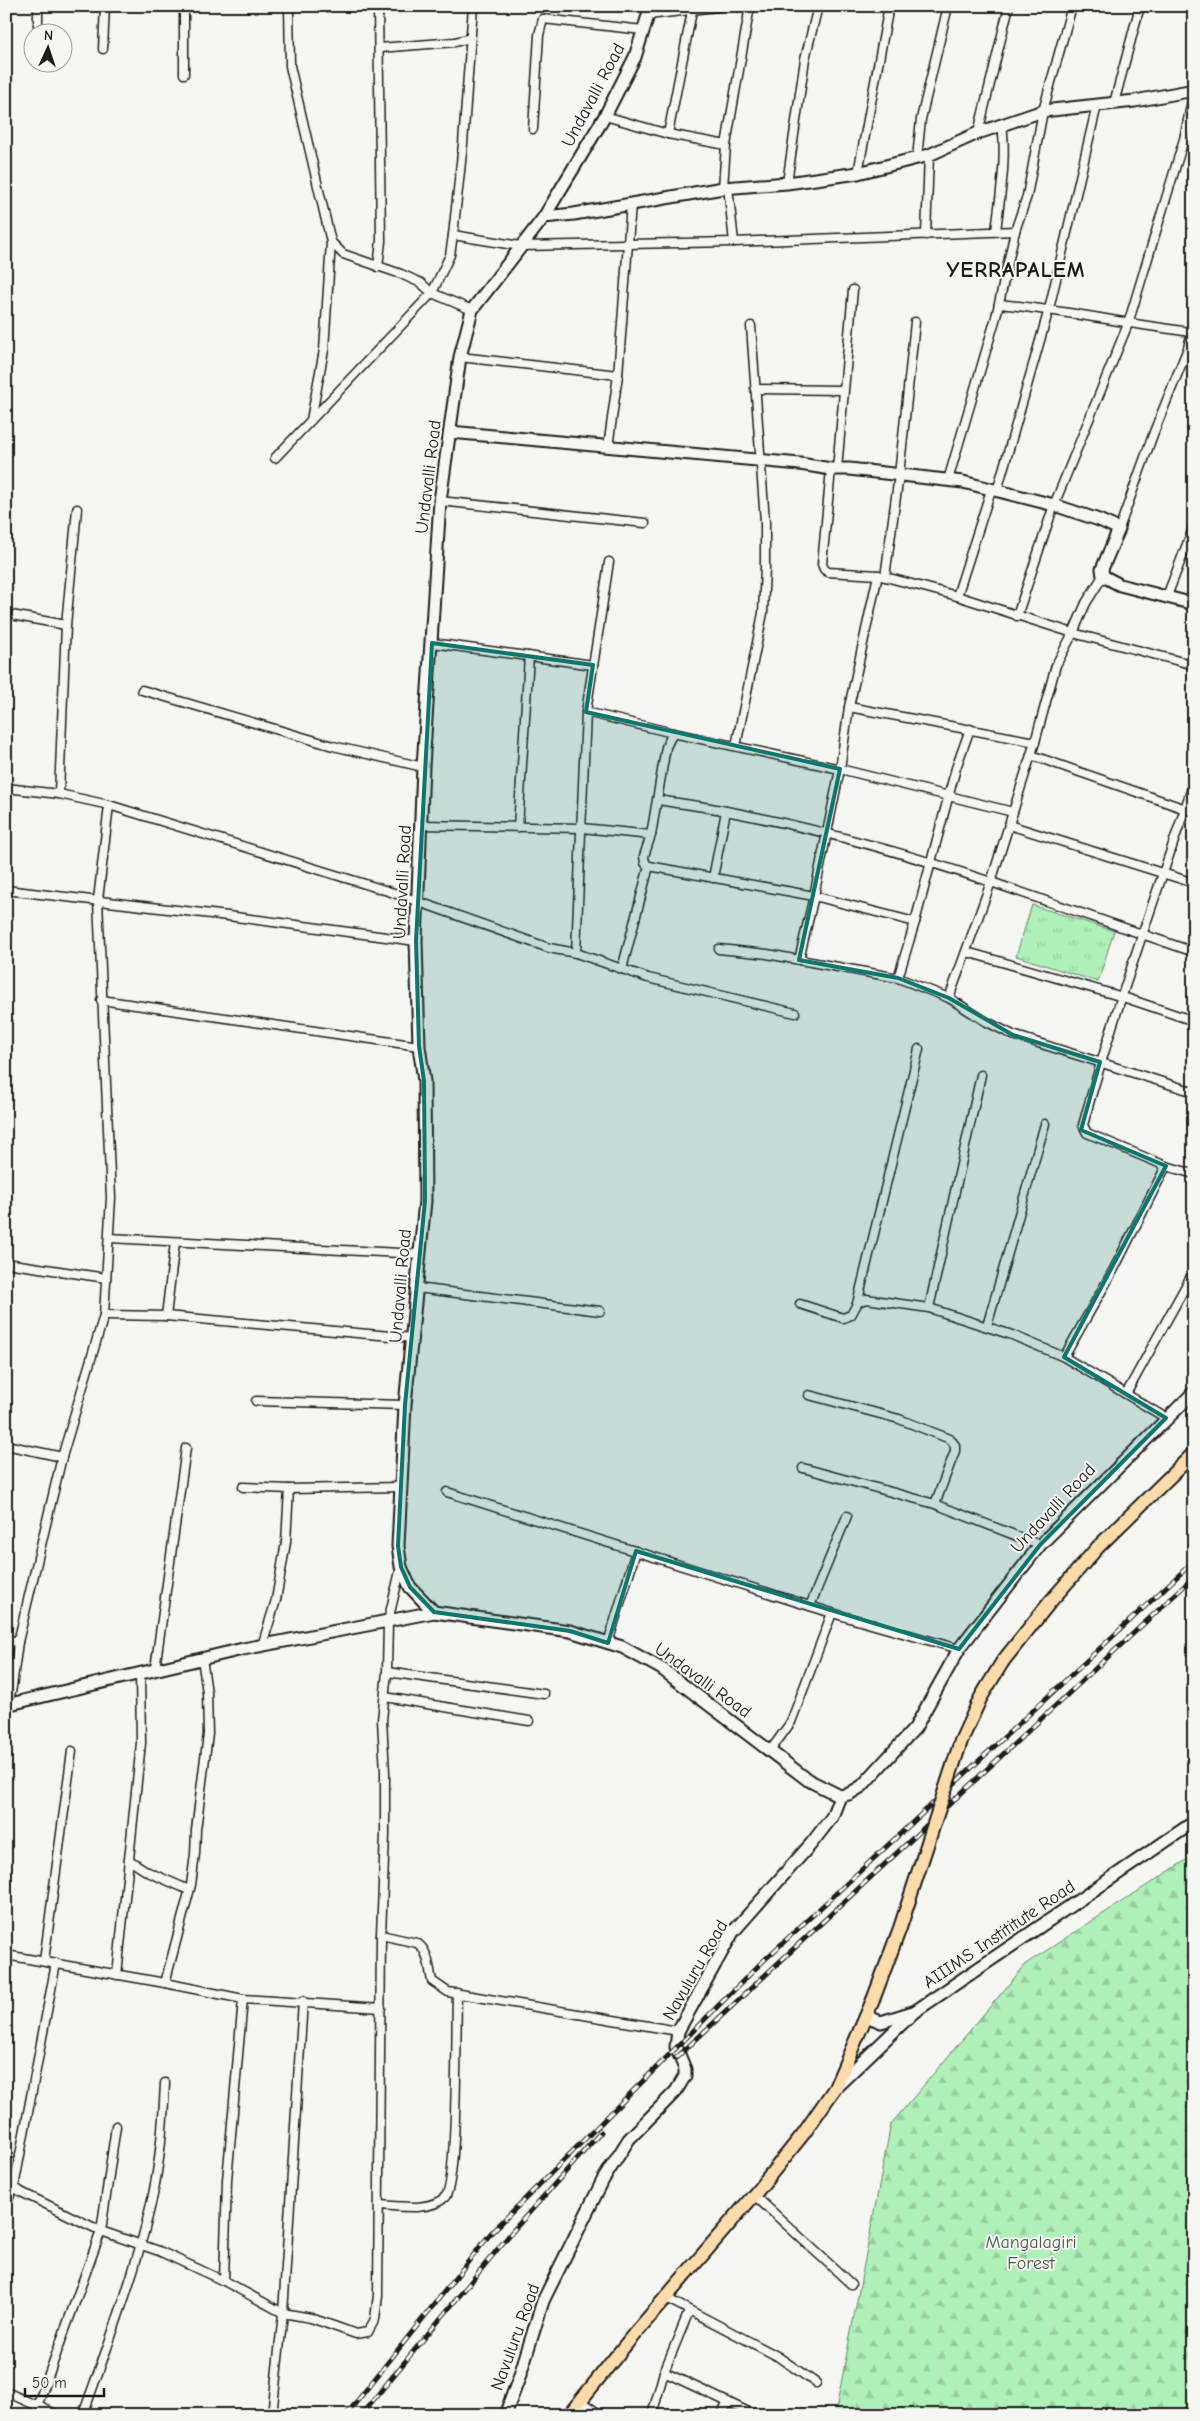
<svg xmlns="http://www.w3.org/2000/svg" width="1200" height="2421" font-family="'Comic Neue',sans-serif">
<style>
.grass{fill:url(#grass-tufts);stroke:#66866a}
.forest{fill:url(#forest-firs);stroke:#66866a}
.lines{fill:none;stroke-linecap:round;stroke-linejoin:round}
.street-casing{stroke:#1c1c1c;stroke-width:11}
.secondary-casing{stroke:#1c1c1c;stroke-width:15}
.primary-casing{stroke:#1c1c1c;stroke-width:16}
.street{stroke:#f6f6f2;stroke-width:8}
.secondary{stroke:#f6f6f2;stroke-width:11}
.primary{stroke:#fddcac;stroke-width:12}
.rail-casing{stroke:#1c1c1c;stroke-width:5}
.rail{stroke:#f6f6f2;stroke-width:3;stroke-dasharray:9;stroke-linecap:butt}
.primary-bridge-casing{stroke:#1c1c1c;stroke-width:16;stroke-linecap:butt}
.primary-bridge{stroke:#fddcac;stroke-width:12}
.marked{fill:#0f766e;fill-opacity:0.2;stroke:#0f766e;stroke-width:4;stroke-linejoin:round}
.labels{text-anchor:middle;stroke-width:4;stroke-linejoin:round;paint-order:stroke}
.street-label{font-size:18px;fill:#1c1c1c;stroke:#f6f6f2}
.park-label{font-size:18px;fill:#485c4b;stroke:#f6f6f2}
.district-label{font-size:22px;font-weight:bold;letter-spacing:1px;fill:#1c1c1c;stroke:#f6f6f2}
</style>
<defs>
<pattern id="grass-tufts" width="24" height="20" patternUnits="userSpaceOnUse" patternTransform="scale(1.25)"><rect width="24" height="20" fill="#b0f0b9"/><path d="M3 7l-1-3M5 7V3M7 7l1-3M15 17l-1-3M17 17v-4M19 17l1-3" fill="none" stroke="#97cd9e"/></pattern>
<pattern id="forest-firs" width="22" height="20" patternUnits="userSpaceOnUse" patternTransform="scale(1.25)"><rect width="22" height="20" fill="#b0f0b9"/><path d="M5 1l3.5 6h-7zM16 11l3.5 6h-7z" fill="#97cd9e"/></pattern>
</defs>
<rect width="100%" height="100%" fill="#f6f6f2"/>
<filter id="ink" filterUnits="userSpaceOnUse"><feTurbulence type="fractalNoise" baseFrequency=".02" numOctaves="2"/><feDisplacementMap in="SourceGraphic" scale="10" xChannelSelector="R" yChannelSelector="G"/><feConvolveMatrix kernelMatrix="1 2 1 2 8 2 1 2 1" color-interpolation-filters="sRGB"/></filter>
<g filter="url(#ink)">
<polygon class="grass" points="1032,905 1114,931 1098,982 1016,956"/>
<polygon class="forest" points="1194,1855 1194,2415 835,2415 891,2124 1027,1963"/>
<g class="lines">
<defs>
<g id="street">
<polyline points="289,6 290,66 331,242 343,254 401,274 421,283 432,293 472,310"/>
<polyline points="648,15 725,6"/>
<polyline points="38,32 38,6"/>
<polyline points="379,48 455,42 470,38"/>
<polyline points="103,49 105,6"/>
<polyline points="184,74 184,6"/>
<polyline points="1114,103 1140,6"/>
<polyline points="605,116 668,134 726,145"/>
<polyline points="533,129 539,35 543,19 643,30"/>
<polyline points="978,133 1009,6"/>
<polyline points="668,134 693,6"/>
<polyline points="917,158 921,119 948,6"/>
<polyline points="858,173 889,6"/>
<polyline points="787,183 805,59 818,6"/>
<polyline points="728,187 734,242"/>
<polyline points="723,188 726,145 750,6"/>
<path d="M 996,231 C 1000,196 1007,160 1002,124"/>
<polyline points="453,235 520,246 734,242 1015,231"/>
<polyline points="926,235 929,155"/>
<polyline points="378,267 381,241 378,6"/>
<path d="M 999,304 C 1064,310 1127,324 1191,332"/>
<polyline points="460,357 618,375"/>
<polyline points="755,389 843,390"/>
<polyline points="311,420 324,350 331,242"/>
<polyline points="608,447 618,375 631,204"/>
<polyline points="275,458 432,293 450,255 453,235 463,144 473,6"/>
<polyline points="831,469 822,564 824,569 828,572 878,575 957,596 1073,633 1086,603 1103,576"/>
<polyline points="837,469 853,290"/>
<polyline points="948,480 996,317 1015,231 1027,196 1043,111 1072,6"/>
<polyline points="997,491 1049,309 1097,105"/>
<polyline points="440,501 645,523"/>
<polyline points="1119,529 1154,432 1188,348 1194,323"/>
<polyline points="885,577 899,475 915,322"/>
<polyline points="957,596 991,490"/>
<polyline points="1167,596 1194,526"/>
<polyline points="6,614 66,625"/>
<polyline points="1017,616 1054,505 1128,324 1184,139 1194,91"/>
<polyline points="432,643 593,665"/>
<polyline points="142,690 333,746 423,767"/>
<polyline points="849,707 1035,742"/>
<polyline points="586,712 673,733"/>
<polyline points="736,746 763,613 765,568 765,522 751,326"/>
<polyline points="1031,755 1194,812"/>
<path d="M 1194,782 C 1156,895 1115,1009 1083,1125 L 1087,1133 L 1166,1166 L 1194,1174"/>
<polyline points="6,788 59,794 109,805 391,892 549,948 576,953 648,978 795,1013"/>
<polyline points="59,794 66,625 77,509"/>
<path d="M 658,800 C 681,804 704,806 726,811 C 815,828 905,853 991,882 L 1035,742 L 1056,665 L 1073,633 L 1194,665"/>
<polyline points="422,825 582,828 651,835 666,747 673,733 840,769 1013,812"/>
<polyline points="1009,825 1194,883"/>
<polyline points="518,827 529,656"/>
<polyline points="651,835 644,856 645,863 649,866 814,896 840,769 849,707 878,575"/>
<polyline points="713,878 726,811"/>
<polyline points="6,890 228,916 416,941"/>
<polyline points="915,922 956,768 970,729"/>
<polyline points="719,949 767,954 898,978"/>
<polyline points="967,952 1123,997 1194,1021"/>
<polyline points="576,953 586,712 609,562"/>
<polyline points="799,960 814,896 915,922 898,978 949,998 985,1021 1013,1035 1194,1092"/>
<polyline points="622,969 649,866"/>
<polyline points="949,998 991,882 1194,952"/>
<polyline points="101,1000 419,1046"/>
<polyline points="109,1238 420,1254"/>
<polyline points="6,1263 106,1278"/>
<polyline points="417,1288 600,1311"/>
<polyline points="800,1304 843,1318 851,1315 858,1302 866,1299 929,1308 1012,1335 1064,1357 1166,1418"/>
<polyline points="857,1304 919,1049"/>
<polyline points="929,1308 981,1075"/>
<polyline points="104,1315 166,1316 413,1338"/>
<polyline points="166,1316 175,1242"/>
<polyline points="987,1326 1045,1124"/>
<polyline points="1064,1357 1114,1269 1166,1166"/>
<polyline points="1126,1394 1194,1271"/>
<polyline points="809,1395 899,1419 950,1439 955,1445 955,1451 935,1504"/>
<polyline points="256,1401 405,1405"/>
<polyline points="6,1445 62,1457"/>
<polyline points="803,1468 935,1504 1040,1545"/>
<polyline points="243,1487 289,1489 402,1487"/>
<polyline points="447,1492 832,1613 959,1649"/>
<polyline points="810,1606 847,1516"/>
<polyline points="6,1639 18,1642 12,1687 6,1712"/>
<polyline points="18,1642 62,1457 104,1315 111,1198 98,900 109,805"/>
<polyline points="608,1643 636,1551"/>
<polyline points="262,1646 276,1600 286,1542 289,1489"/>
<polyline points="155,1669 186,1448"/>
<polyline points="387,1672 544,1694"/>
<polyline points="385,1697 529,1721"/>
<polyline points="770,1751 791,1722 832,1613"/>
<polyline points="129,1860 148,1872 189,1890"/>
<path d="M 381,1935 L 417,1943 C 429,1951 429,1968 432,1981 L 448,1992 L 678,2031"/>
<polyline points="6,1955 165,1983 243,1999 381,2008"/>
<polyline points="44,1961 72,1751"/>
<polyline points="117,1975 141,1743 140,1673"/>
<polyline points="165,1983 191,1885 195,1854 196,1830 208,1734 207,1693 202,1658"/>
<polyline points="6,2181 21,2192 101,2231 159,2251 224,2281 283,2313 311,2318 356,2334 368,2332 375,2319 378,2295 381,1935 385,1834 385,1772 382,1720 387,1672 388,1621 401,1567"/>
<polyline points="754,2195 851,2284"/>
<polyline points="6,2203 14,2187 56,1963"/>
<path d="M 379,2205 C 398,2206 430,2212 445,2197 C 458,2185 456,2021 457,1993"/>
<polyline points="224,2281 227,2180 243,1999"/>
<polyline points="666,2298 777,2356 816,2383"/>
<polyline points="664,2372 755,2415"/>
<polyline points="6,2392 58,2415"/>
<polyline points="580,2401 601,2415"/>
<polyline points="34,2415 101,2231 116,2126"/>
<path d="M 83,2415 C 107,2347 134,2278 150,2208 C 160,2167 163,2125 165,2083"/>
<polyline points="272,2415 283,2313 303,2001"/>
<polyline points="652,2415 664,2372 689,2311"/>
<polyline points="721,2415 728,2402"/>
</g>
<g id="secondary">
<polyline points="651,6 635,57 605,116 544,217 472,310 460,357 440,501 423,767 416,941 419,1046 424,1081 425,1201 405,1405 398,1546 401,1567 410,1587 434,1612 570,1631 622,1647 662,1669 808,1780 840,1796 849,1794 862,1786 915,1728 959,1649 1040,1545 1194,1392"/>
<polyline points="544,217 574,214 723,188 787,183 858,173 929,155 978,133 1043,111 1135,101 1194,90"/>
<polyline points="450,432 800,464 831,469 849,469 963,482 1054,505 1099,520 1119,529 1102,569 1103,576 1120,585 1194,604"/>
<polyline points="6,1705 243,1649 434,1612"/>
<polyline points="869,2012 871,2018 881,2022 913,2012"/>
<polyline points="835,2088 914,2012 1194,1822"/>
<polyline points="505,2415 519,2378 543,2301 603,2180 629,2139 676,2091 685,2076 685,2069 676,2047 678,2031 733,1932 811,1844 832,1817 840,1796"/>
</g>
<g id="primary">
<polyline points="1003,1661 1050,1602 1098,1547 1194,1453"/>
<polyline points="569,2415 631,2338 754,2195 804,2133 835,2088 873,2000"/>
</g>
</defs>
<use href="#street" class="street-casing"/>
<use href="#secondary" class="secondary-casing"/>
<use href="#primary" class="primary-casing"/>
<use href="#street" class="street"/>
<use href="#secondary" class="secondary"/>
<use href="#primary" class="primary"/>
<defs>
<g id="rail">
<polyline points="676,2058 1194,1577"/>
<polyline points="346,2415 491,2233 760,1964 1194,1561"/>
<polyline points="361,2415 511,2233 601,2132"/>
</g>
</defs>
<use href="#rail" class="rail-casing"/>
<use href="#rail" class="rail"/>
<defs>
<polyline id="primary-bridge" points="873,2000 900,1928 961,1741 981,1697 1003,1661"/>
</defs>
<use href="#primary-bridge" class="primary-bridge-casing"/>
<use href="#primary-bridge" class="primary-bridge"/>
</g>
</g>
<path class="marked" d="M 432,643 L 593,665 L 586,712 L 840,769 L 799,960 L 898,978 L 949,998 L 1013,1035 L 1100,1062 L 1081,1130 L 1166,1166 L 1064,1357 L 1166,1418 L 1040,1545 L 959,1649 L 636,1551 L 608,1643 L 570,1631 L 434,1612 L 410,1587 L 401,1567 L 398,1546 L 405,1405 L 425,1201 L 424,1081 L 419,1046 L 416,941 Z"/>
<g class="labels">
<g class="street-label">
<text transform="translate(593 95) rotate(-62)" y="6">Undavalli Road</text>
<text transform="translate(428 477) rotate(-83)" y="6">Undavalli Road</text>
<text transform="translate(402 882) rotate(-87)" y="6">Undavalli Road</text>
<text transform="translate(400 1286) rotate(-85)" y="6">Undavalli Road</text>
<text transform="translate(1053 1508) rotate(-47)" y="6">Undavalli Road</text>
<text transform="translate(703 1680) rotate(36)" y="6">Undavalli Road</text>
<text transform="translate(999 1934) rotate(-34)" y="6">AIIIMS Instititute Road</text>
<text transform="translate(695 1970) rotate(-60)" y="6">Navuluru Road</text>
<text transform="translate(515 2337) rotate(-70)" y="6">Navuluru Road</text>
</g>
<g class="park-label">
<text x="1031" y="2248">Mangalagiri<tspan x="1031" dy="21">Forest</tspan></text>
</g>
<g class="district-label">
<text x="1016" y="277">YERRAPALEM</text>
</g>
</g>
<rect width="1200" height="2421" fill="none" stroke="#f6f6f2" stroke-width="25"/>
<rect x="12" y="12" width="1175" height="2396" fill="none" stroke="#1c1c1c" stroke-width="2" filter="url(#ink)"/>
<g transform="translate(48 48) rotate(3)"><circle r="24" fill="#f6f6f2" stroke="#9f9f9c"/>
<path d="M0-4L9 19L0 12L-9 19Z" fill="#1c1c1c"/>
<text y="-8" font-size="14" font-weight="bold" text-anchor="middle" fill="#1c1c1c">N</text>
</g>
<path d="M25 2388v8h79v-8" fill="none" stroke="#1c1c1c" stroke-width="2.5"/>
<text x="32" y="2388" font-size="15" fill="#1c1c1c" stroke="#f6f6f2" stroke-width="4" paint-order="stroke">50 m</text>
</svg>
